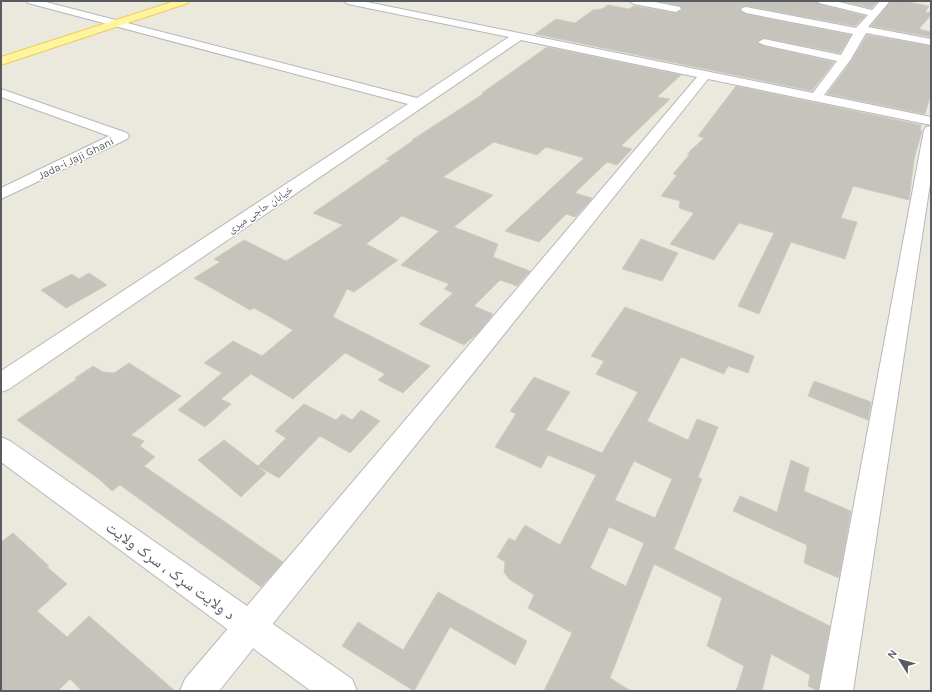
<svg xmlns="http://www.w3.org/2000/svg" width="932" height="692" font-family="Karla,'Noto Naskh Arabic',sans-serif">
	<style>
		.building { fill: #c6c3bc; stroke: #d0cbbd; fill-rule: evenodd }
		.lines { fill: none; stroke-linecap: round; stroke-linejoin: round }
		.minor-casing { stroke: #b5b7bc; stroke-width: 2 }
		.secondary-casing { stroke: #b5b8be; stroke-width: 2 }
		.primary-casing { stroke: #f2cc51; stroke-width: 2 }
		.minor { fill: #fff; fill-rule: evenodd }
		.secondary { fill: #fff; fill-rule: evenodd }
		.primary { fill: #fff4a0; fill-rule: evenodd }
		.labels { text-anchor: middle; stroke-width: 3; stroke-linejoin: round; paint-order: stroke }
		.far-street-label { font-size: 11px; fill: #585b60; stroke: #fff }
		.near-street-label { font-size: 16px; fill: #585b60; stroke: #fff }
	</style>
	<rect width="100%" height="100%" fill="#ebe9de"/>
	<path class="building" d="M 658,1 L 816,1 L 819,4 L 865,16 L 855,26 L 746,6 L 741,7 L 740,10 L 746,14 L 851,35 L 840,53 L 764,38 L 757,41 L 764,46 L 834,62 L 812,91 L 535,34 L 556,19 L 575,23 L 593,10 L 602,9 L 608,5 L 629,9 L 634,6 L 676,13 L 682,9 L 680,6 Z
		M 841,1 L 878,1 L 871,8 Z
		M 891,1 L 903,1 L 929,6 L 925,12 L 931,13 L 931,15 L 919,29 L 931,32 L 931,37 L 871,26 Z
		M 867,35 L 931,46 L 931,94 L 925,114 L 827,94 L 852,60 Z
		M 547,47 L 681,75 L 657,97 L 670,99 L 621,146 L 632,149 L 617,165 L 607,162 L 575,193 L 592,198 L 589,202 L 575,217 L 566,214 L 539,242 L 505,231 L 584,158 L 546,147 L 537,155 L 494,142 L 443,177 L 493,195 L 454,227 L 498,244 L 493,257 L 530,271 L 517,286 L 500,280 L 474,306 L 493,314 L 479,332 L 464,345 L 419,324 L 453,293 L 444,289 L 449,284 L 401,265 L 439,231 L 402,216 L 366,244 L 398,260 L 354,292 L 347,289 L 333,317 L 430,366 L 403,393 L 378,380 L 385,374 L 345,353 L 293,399 L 251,374 L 221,399 L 231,404 L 205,427 L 178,410 L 222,373 L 204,363 L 233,341 L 262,356 L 293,330 L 254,308 L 250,310 L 194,278 L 220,262 L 214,259 L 244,240 L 286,261 L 343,225 L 313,213 L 390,160 L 386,159 L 414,140 L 412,140 L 483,94 L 482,93 Z
		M 736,86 L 921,125 L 920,130 L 922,131 L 914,159 L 909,200 L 853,186 L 841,218 L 857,222 L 845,259 L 791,242 L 759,314 L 738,306 L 774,233 L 739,223 L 714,260 L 670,244 L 694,213 L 679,208 L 680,201 L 661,196 L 677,175 L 673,174 L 690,154 L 687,154 L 704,138 L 698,136 Z
		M 641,239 L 678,253 L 662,281 L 622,269 Z
		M 89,273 L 107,285 L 66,308 L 41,290 L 72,274 L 79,279 Z
		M 625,307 L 754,356 L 748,373 L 728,366 L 724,374 L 681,357 L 647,421 L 688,440 L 697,419 L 718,427 L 698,477 L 702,479 L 674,549 L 830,626 L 818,691 L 808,686 L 810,675 L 771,654 L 762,691 L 736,691 L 744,666 L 707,646 L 722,598 L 654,564 L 610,678 L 631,691 L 544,691 L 572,633 L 528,608 L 534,595 L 509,579 L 504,572 L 505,562 L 497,557 L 509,538 L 515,541 L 525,525 L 560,545 L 596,475 L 548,455 L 541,468 L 495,447 L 516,414 L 510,411 L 534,377 L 570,392 L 546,430 L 602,453 L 638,392 L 596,374 L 604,361 L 591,356 ZM 634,461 L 672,479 L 655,518 L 615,500 ZM 609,527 L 644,543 L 626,586 L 590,568 Z
		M 129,363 L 181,396 L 131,435 L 144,441 L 140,446 L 155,457 L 144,466 L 283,562 L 261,587 L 120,485 L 112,491 L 99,479 L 17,420 L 77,379 L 75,378 L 93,366 L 103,372 L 114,373 Z
		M 814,381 L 871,402 L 868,420 L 808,396 Z
		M 304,404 L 336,420 L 342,414 L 352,420 L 361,410 L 380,421 L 350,453 L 320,436 L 279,478 L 259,467 L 266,473 L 241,497 L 198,460 L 224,440 L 258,466 L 286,438 L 275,431 Z
		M 791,460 L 809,468 L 804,491 L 851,511 L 839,578 L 804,563 L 807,545 L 733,511 L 740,496 L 777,512 Z
		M 13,533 L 49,566 L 47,567 L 67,584 L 37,611 L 67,637 L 89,616 L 175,691 L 82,691 L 70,679 L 58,691 L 1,691 L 1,542 Z
		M 438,592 L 527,641 L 515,665 L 450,627 L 414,691 L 342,646 L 358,622 L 403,650 Z"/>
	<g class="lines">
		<defs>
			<path id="minor" d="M 26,1 L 42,1 L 417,98 L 509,37 L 348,4 L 343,1 L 362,1 L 813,93 L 837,61 L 764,45 L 758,42 L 764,39 L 841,55 L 853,34 L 746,13 L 741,10 L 742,8 L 746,7 L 856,28 L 868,15 L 819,3 L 817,1 L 835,1 L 872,10 L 880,1 L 890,1 L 868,27 L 931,39 L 931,45 L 866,33 L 851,59 L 824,95 L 931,117 L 931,125 L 708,79 L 219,691 L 180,691 L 185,679 L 697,77 L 521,40 L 9,389 L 1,392 L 1,371 L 408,104 L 28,3 Z
				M 629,1 L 650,1 L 680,7 L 681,9 L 676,12 L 634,4 Z
				M 1,89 L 127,133 L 129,136 L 127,139 L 1,199 L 1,188 L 109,136 L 1,97 Z
				M 931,126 L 931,177 L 853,691 L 819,691 L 924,130 L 926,127 Z"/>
			<path id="secondary" d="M 1,437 L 10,441 L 352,679 L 357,691 L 311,691 L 1,462 Z"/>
			<path id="primary" d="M 175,1 L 190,1 L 188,3 L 1,65 L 1,57 Z"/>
		</defs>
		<use href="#minor" class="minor-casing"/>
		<use href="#secondary" class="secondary-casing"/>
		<use href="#primary" class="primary-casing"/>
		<use href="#minor" class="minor"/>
		<use href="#secondary" class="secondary"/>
		<use href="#primary" class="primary"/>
	</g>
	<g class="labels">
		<g class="far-street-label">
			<text transform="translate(76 158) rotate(-26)" y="4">Jada-i Jaji Ghani</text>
			<text transform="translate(260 209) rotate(-34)" y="4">خیابان حاجی میری</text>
		</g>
		<g class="near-street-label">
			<text transform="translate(171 570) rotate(36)" y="6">د ولایت سړک ، سرک ولایت</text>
		</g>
	</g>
	<rect width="932" height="692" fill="none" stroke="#585b60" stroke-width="4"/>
	<g transform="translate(900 660) rotate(307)" stroke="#ffffff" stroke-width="3" paint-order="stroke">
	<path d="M0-3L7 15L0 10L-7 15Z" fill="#585b60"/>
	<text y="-6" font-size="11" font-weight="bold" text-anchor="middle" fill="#585b60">N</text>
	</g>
</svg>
